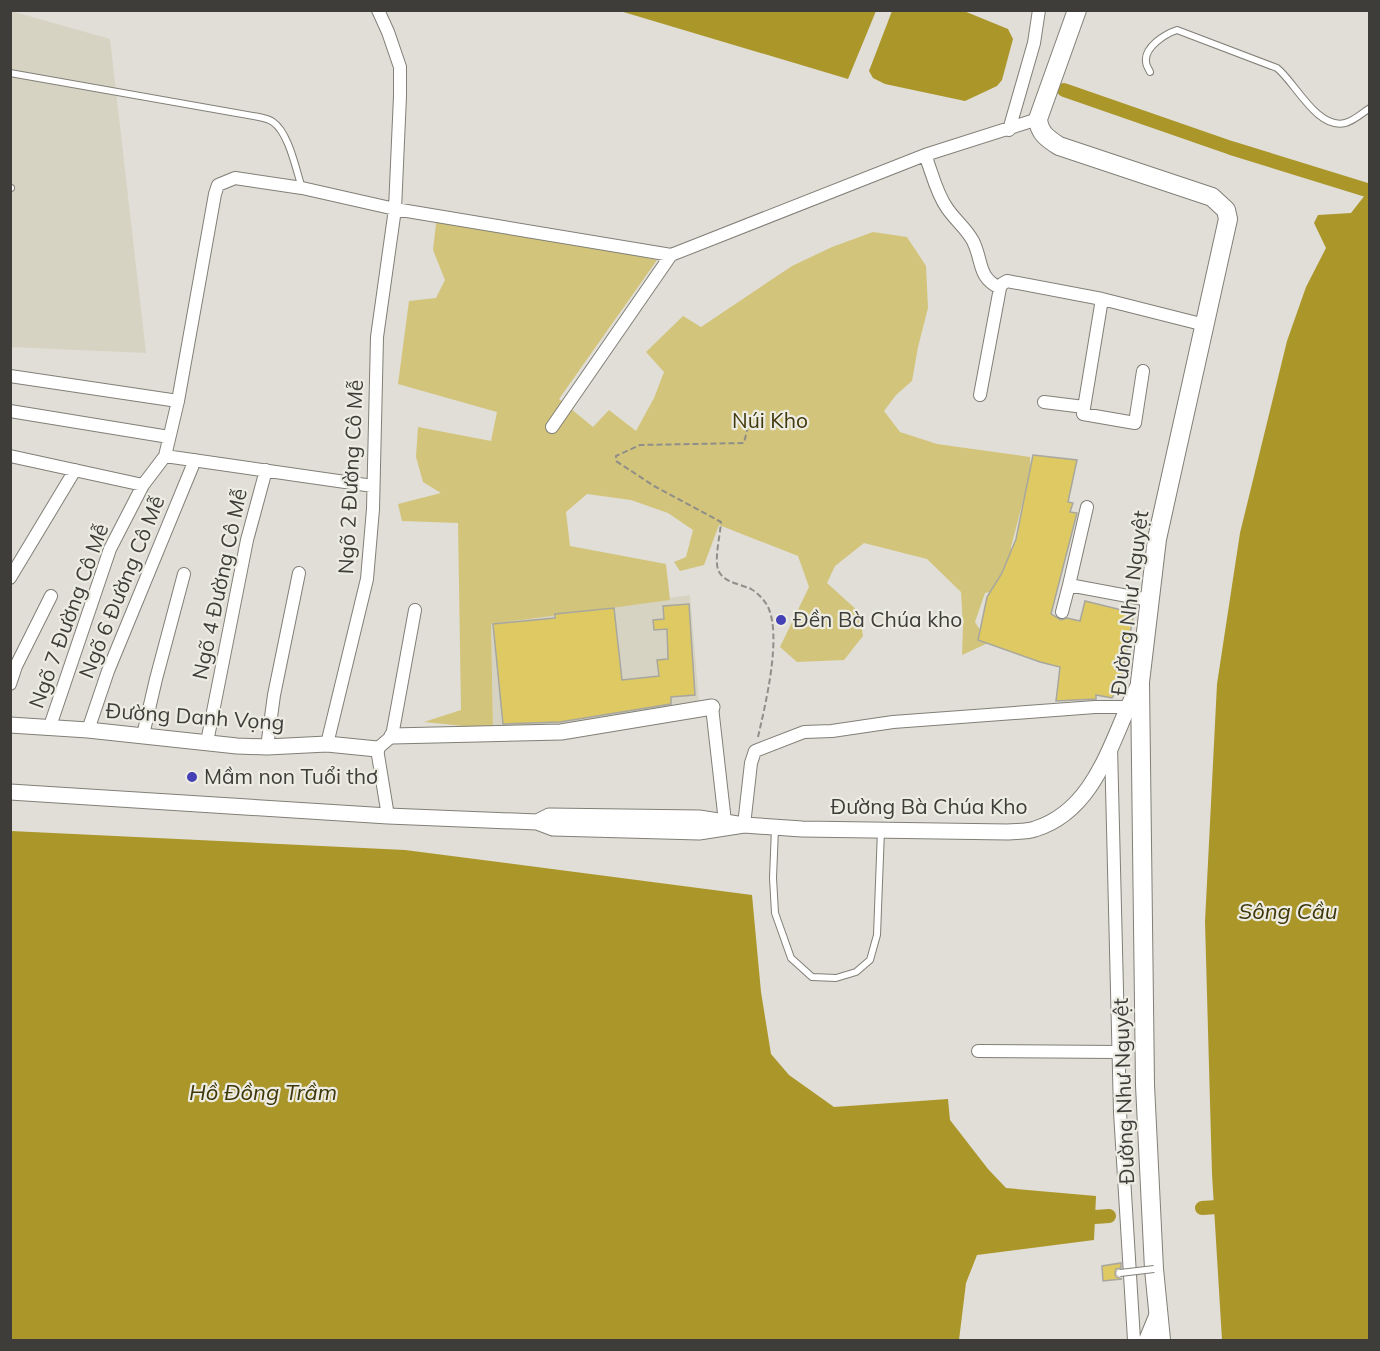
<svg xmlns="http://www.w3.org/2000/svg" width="1380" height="1351" font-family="Mulish,sans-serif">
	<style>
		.built { fill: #d7d3c3 }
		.green { fill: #d3c47b }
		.water { fill: #ab962a }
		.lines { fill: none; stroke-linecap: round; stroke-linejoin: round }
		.canal { stroke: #ab962a; stroke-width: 14 }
		.building { fill: #dec963; stroke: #a8a79e; stroke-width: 1.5 }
		.service-casing { stroke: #817f77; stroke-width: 8 }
		.minor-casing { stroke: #817f77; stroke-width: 14 }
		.tertiary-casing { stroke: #817f77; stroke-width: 17 }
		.secondary-casing { stroke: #817f77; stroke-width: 20 }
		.path { stroke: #908e88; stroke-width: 2; stroke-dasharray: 6 3; stroke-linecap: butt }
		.service { stroke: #fff; stroke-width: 6 }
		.minor { stroke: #fff; stroke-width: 12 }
		.tertiary { stroke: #fff; stroke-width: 15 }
		.secondary { stroke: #fff; stroke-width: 18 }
		.service-bridge-casing { stroke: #817f77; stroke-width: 8; stroke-linecap: butt }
		.service-bridge { stroke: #fff; stroke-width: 6 }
		.poi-dot { fill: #4441b6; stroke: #edece3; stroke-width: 2 }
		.labels { text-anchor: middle; stroke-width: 4.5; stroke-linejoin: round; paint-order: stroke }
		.park-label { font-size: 21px; fill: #42390d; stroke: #edece3 }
		.street-label { font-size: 21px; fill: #3e3d39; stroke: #edece3 }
		.poi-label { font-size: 21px; fill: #3e3d39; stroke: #edece3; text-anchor: start }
		.water-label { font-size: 22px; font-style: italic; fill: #3f370a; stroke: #edece3 }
	</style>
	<rect width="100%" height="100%" fill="#e0ded6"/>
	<path class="built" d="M 11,11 L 110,39 L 146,353 L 11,347 Z
		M 690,595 L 699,702 L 571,729 L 493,729 L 491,624 Z"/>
	<path class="green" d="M 437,215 L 657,260 L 559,399 L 593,427 L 609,410 L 636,431 L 654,398 L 664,372 L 646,352 L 683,316 L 701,327 L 792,266 L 832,247 L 873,232 L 907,237 L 926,266 L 928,308 L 918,347 L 912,381 L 896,395 L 884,411 L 900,432 L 937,444 L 1030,457 L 1031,471 L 1011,547 L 1012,571 L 1004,589 L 985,593 L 975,622 L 988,643 L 962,655 L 963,626 L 961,592 L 927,559 L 864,543 L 835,566 L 827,583 L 859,612 L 863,636 L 844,660 L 797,662 L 780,647 L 809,587 L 798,556 L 719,525 L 704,565 L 680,571 L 674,562 L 686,557 L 693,530 L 668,513 L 631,500 L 587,494 L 566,512 L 570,546 L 666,564 L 670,600 L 491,624 L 493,729 L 424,722 L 461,710 L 458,523 L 402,521 L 398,504 L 441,493 L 423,482 L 416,457 L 418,427 L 491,441 L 497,412 L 398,384 L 409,301 L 436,298 L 445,280 L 433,250 Z"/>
	<path class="water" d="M 620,11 L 876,10 L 876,11 L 848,79 Z
		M 892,11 L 964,11 L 1008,29 L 1013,39 L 1002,80 L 997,86 L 965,101 L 885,84 L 873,78 L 869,71 Z
		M 1369,190 L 1369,1340 L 1222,1340 L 1212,1174 L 1205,922 L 1217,684 L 1240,533 L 1287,341 L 1306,287 L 1326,248 L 1314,223 L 1318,215 L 1351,213 Z
		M 11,831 L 405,850 L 752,895 L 761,992 L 771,1054 L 789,1075 L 834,1107 L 948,1099 L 950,1120 L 988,1169 L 1006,1188 L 1096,1196 L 1094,1240 L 977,1255 L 966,1283 L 959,1340 L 11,1340 Z"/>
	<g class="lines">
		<path class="canal" d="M 1064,90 L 1231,148 L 1370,191
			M 1202,1208 L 1232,1206
			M 1095,1217 L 1109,1216"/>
	</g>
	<path class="building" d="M 1033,455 L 1077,460 L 1068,502 L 1073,503 L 1070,512 L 1077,513 L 1051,614 L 1061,620 L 1067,618 L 1080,621 L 1085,601 L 1134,613 L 1120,686 L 1112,698 L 1096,695 L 1096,699 L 1056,701 L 1060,667 L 1040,662 L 978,640 L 987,597 L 1002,573 L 1016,539 Z
		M 689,604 L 695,695 L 671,697 L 671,704 L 560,722 L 503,724 L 493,624 L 555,618 L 555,614 L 614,608 L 622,680 L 659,676 L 657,660 L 668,659 L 667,629 L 654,630 L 653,620 L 664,619 L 663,606 Z
		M 1121,1263 L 1121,1268 L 1116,1269 L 1115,1273 L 1116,1277 L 1122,1279 L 1103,1281 L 1102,1266 Z"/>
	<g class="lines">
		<defs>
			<path id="service" d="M 1150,72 C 1149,69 1146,66 1146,62 C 1144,47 1165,34 1177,30 L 1277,68 C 1295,82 1317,130 1345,123 C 1354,121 1362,113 1370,108
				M 10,73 L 259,117 C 264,118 269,119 273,122 C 289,133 296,170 302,188
				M 10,188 L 11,188
				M 775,828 L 773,878 L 775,913 L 791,958 L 812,977 L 836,978 L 856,972 L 870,960 L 877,935 L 881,830"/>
			<path id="minor" d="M 1009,130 L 1034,43 L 1039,10
				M 925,155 C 932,172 936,193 947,208 C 955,220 966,228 973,241 C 983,261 977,277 1000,288
				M 1102,299 L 1083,414 L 1135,423 L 1143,371
				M 10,376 L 178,401
				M 980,395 L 1000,288 L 1002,284 L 1007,281 L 1102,299 L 1205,325
				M 1044,402 L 1084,407
				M 10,411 L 169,437
				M 552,427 L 671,255
				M 10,456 L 143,485 L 165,456 L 178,401 L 215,194 L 218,185 L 235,178 L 302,188 L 395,209 L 671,255 L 925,155 L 1038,119
				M 165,456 L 373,486
				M 1087,507 L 1069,585 L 1149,600
				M 10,578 L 75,470
				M 1062,612 L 1069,585
				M 10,684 L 16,666 L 51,596
				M 712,707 L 725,822
				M 49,729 L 110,549 L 143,485
				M 88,730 L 108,671 L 195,460
				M 143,735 L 156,679 L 184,574
				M 207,742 L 247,540 L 266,470
				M 327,744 L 367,579 L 373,509 L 377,337 L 395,209 L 400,96 L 400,67 L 388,32 L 378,10
				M 1111,746 L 1120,1112 L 1134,1340
				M 267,747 L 274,695 L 299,573
				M 388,816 L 377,749 L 392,736 L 415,610
				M 744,825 L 751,763 L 755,751 L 804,732 L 832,731 L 893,722 L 1095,707 L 1127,707
				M 978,1051 L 1118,1052
				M 1145,1340 L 1157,1311"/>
			<path id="tertiary" d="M 10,725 L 88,730 L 237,746 L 267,747 L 327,744 L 377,749
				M 392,736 L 561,732 L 712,707
				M 10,792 L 388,816 L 537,822 L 553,828 L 699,832 L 744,825
				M 537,822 L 549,816 L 699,818 L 744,825 L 802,829 L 1008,832 C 1016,831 1027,832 1035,829 C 1099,809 1112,734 1140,682"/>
			<path id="secondary" d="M 1077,10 L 1038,119 C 1039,133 1048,139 1059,146 L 1212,197 L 1226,210 L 1228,219 L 1157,539 L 1140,682 L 1145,1085 L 1154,1269 L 1161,1340"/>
		</defs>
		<use href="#service" class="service-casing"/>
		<use href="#minor" class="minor-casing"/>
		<use href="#tertiary" class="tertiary-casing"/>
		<use href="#secondary" class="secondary-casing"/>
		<path class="path" d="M 748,426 L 744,443 L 640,445 L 616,456 L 616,461 L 654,486 L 721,522 C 720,536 716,551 717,564 C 718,582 738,583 751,589 C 758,593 763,599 767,605 C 783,634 765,706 758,737"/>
		<use href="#service" class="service"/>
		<use href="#minor" class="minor"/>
		<use href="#tertiary" class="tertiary"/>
		<use href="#secondary" class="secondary"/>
		<defs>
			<path id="service-bridge" d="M 1120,1273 L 1154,1269"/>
		</defs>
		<use href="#service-bridge" class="service-bridge-casing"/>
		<use href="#service-bridge" class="service-bridge"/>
	</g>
	<g class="poi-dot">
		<circle cx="781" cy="620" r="6"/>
		<circle cx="192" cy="777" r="6"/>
	</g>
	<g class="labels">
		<g class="park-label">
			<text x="770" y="428">Núi Kho</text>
		</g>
		<g class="street-label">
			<text transform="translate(351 477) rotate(-87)" y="7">Ngõ 2 Đường Cô Mễ</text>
			<text transform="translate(220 584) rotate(-78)" y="7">Ngõ 4 Đường Cô Mễ</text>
			<text transform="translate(122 587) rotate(-68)" y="7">Ngõ 6 Đường Cô Mễ</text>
			<text transform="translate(1130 603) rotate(-83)" y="7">Đường Như Nguyệt</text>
			<text transform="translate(69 616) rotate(-70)" y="7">Ngõ 7 Đường Cô Mễ</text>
			<text transform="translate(195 717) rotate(4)" y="7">Đường Danh Vọng</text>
			<text x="929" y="814">Đường Bà Chúa Kho</text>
			<text transform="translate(1124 1091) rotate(-92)" y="7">Đường Như Nguyệt</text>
		</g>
		<g class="poi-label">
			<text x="793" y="627">Đền Bà Chúa kho</text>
			<text x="204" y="784">Mầm non Tuổi thơ</text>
		</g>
		<g class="water-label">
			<text x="1288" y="919">Sông Cầu</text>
			<text x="263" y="1100">Hồ Đồng Trầm</text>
		</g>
	</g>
	<rect width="1380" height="1351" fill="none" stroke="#3e3d39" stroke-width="24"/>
</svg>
